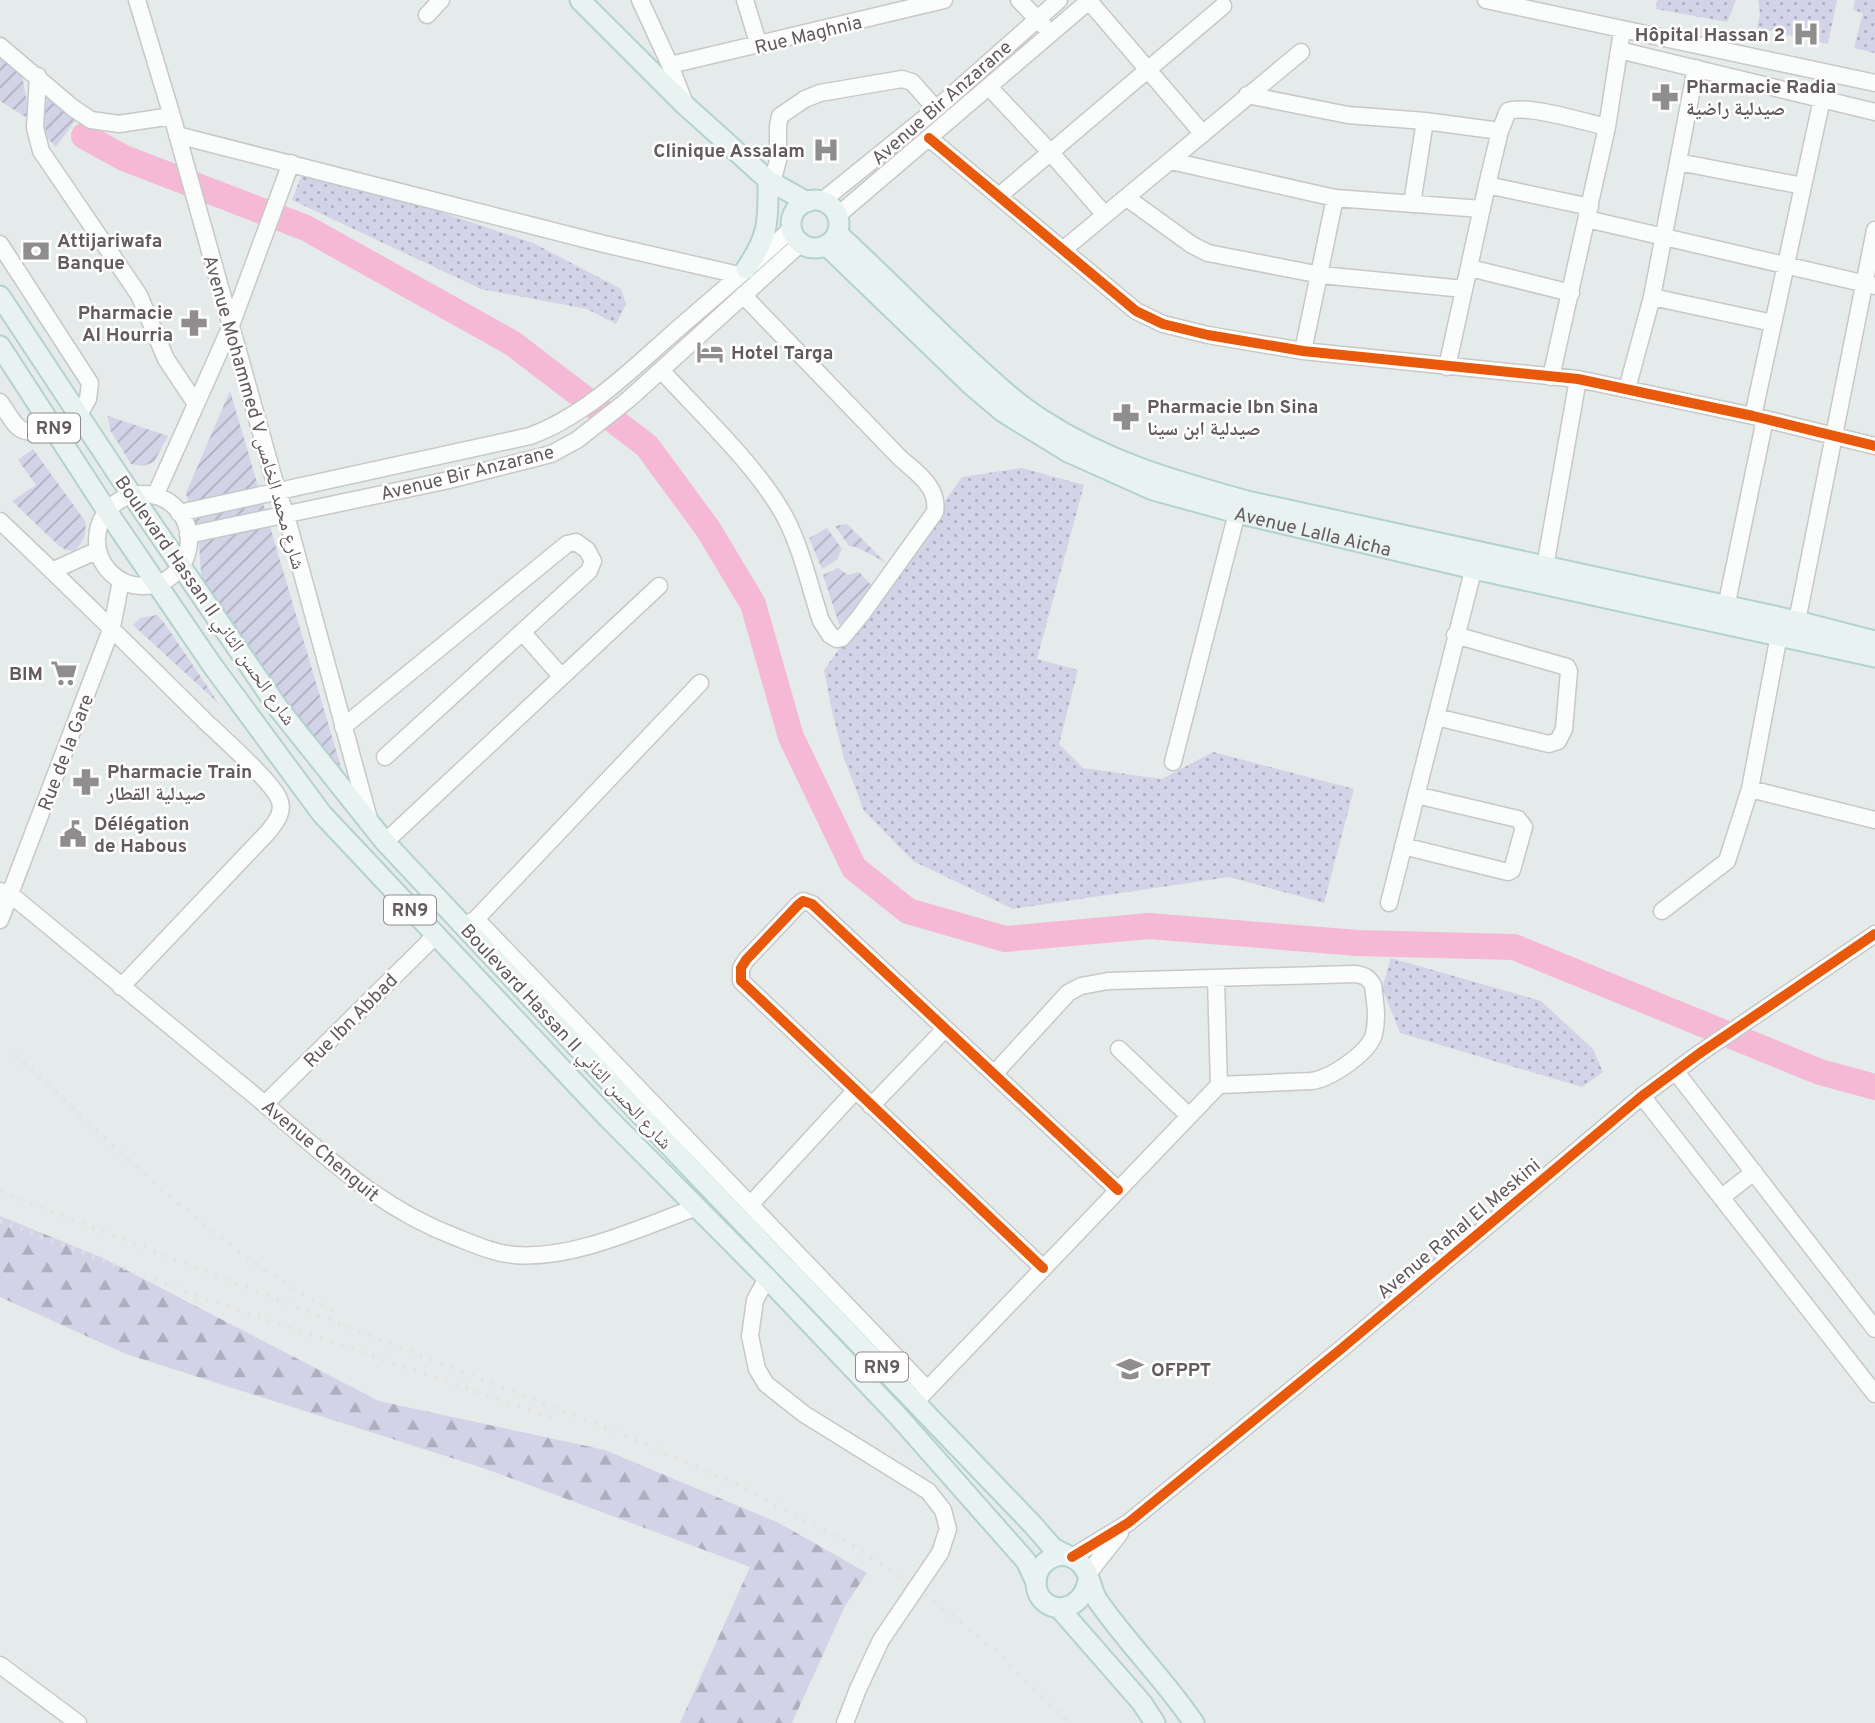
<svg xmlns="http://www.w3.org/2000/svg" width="1875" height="1723" font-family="Overpass,'Noto Naskh Arabic',sans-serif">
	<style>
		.forest { fill: url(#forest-firs) }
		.park { fill: url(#park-dots) }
		.garden { fill: url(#garden-furrows) }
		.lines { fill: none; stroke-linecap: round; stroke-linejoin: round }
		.river { stroke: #f5b9d5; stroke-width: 26 }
		.minor-casing { stroke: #c7c8c7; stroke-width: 19 }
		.major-casing { stroke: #b4d2cd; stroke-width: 23 }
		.minor { stroke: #fbfcfc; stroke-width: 16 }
		.major { stroke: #e7f2f1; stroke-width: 19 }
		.rail { stroke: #e2e2e2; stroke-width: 4.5; stroke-dasharray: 2 9; stroke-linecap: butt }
		.minor-bridge-casing { stroke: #c7c8c7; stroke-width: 19; stroke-linecap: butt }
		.minor-bridge { stroke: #fbfcfc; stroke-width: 16 }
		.cycleway-casing { stroke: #fff; stroke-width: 15 }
		.cycleway { stroke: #e8590c; stroke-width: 10 }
		.labels { text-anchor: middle; stroke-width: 5; stroke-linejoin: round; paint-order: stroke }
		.shield { fill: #fff; stroke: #928c8e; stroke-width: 2 }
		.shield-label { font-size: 18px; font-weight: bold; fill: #635b5d }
		.street-label { font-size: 19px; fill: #635b5d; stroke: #fff }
		.poi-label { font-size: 19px; font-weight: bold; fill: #635b5d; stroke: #fff; text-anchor: start }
	</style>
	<defs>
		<pattern id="forest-firs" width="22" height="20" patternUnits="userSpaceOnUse" patternTransform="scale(1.75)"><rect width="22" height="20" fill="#d3d3e7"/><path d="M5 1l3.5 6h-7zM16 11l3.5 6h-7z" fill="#afaebe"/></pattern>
		<pattern id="park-dots" width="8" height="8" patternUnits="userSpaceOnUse" patternTransform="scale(1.75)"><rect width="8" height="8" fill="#d3d3e7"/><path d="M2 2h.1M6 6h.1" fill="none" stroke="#afaebe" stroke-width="1.8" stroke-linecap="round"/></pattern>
		<pattern id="garden-furrows" width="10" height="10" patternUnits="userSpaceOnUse" patternTransform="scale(1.75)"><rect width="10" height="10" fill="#d3d3e7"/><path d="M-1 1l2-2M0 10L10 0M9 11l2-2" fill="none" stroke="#afaebe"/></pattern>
	</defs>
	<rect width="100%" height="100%" fill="#e5ebea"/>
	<path class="forest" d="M 0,1216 L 103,1258 L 379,1401 L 605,1450 L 779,1523 L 867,1573 L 845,1606 L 792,1723 L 680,1723 L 750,1567 L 483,1468 L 126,1354 L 0,1297 Z"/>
	<path class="park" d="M 1657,0 L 1736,0 L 1727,22 L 1656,9 Z
		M 1758,0 L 1837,0 L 1828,44 L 1757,28 L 1760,13 Z
		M 1855,0 L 1875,0 L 1875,53 L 1854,48 L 1863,13 L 1853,10 Z
		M 302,174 L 402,199 L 533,243 L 621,289 L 626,304 L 616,324 L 587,309 L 481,289 L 292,200 Z
		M 1022,468 L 1084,485 L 1037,659 L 1078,670 L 1059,744 L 1083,768 L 1162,779 L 1213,752 L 1354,789 L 1324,903 L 1229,877 L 1013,909 L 913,861 L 864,811 L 844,758 L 832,711 L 824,670 L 962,477 Z
		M 1391,958 L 1541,1001 L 1593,1049 L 1603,1072 L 1582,1087 L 1400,1033 L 1382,988 Z"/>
	<path class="garden" d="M 0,51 L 22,75 L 30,120 L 0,101 Z
		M 39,91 L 75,121 L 56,147 L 47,138 Z
		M 230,391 L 345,781 L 339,783 L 202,586 L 199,544 L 186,493 Z
		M 108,416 L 168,436 L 154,462 L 144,466 L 131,464 L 110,430 Z
		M 33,449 L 85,521 C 87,535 84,542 74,551 L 66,550 L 59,546 L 12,501 L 36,485 L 18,460 Z
		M 847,524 L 886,563 C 874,557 861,547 849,546 L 835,526 Z
		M 827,528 L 842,549 L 837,560 L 822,569 L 809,538 Z
		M 838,568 L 848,575 L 859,572 L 873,587 L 845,626 L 839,624 L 823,575 Z
		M 157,615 L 165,624 L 219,704 L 133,625 L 140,618 Z"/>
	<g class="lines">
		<path class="river" d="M 84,136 L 124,158 L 306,228 L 512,343 L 647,446 L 708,529 L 753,604 L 791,737 L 854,868 L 908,911 L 1005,939 L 1149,926 L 1357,943 L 1514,947 L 1820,1072 L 1875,1087"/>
		<defs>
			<path id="minor" d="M 137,0 L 172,116 L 277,490 L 286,515 L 369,819
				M 640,0 L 670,65 L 685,104
				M 745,0 L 759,46
				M 1019,0 L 1044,26
				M 1486,0 L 1875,83
				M 1089,1 L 1203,134
				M 427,15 L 441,0
				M 0,46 L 73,108 L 91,120 L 119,124 L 172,116
				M 1619,50 L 1875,112
				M 670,65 L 944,0
				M 38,76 L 35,128 L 41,151 L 139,295 L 166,359 L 196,404
				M 989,87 L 1051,153 L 1105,215
				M 1247,95 L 1348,115 L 1425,121 L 1500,131
				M 177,135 L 604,244 L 739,275
				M 929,138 L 1136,311 L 1163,324 L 1208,335 L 1303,351 L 1578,379 L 1753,416 L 1875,446
				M 1171,161 L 1335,198 L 1482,209
				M 1678,162 L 1803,186
				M 772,183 L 778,160 L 778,126 L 780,116 L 805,99 L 820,93 L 902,79 L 912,82 L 936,109
				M 1487,185 L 1590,207
				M 999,196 L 1223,6
				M 1127,198 L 1192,245 L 1208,253 L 1321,275 L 1464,289
				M 822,201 L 936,109 L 1059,0
				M 1412,204 L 1425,121
				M 837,216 L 1090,0
				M 1587,219 L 1875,286
				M 0,244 L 90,383 L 88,399 L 79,414
				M 1064,249 L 1301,52
				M 1470,268 L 1571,293
				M 1652,297 L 1773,323
				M 1303,351 L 1335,198
				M 1447,367 L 1487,185 L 1500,131 L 1508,111 C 1526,104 1585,122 1607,127
				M 661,370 C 700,413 760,469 786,519 C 802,550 810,588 821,621 L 830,635 L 837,639 L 842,638 L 861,615 L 935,512 C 939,487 917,473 900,458 L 743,295
				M 1551,377 L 1607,127 L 1622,31
				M 1627,389 L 1652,297 L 1696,68
				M 0,402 C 20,432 18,436 55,428
				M 1753,416 L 1822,99
				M97 540a46 46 0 1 1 92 0a46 46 0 1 1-92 0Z
				M 155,496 L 230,328 L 291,163
				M 179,513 L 530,436 C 585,416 630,371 673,333 C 713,298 753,265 791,229
				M 0,521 C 70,587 138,655 206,722 C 221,736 273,783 279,799 C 285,812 275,823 268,832 L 121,987
				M 188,535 L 449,480 L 551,454 L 577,440 L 629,399 L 800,244
				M 52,571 L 98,550
				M 1543,578 L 1578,379
				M 1726,607 L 1765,419
				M 1797,621 L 1875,230
				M 523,633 L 561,676
				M 1779,635 L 1750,789 L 1875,820
				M 1436,717 L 1549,744 L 1558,741 L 1564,729 L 1569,671 L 1567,667 L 1455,635
				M 343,727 L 567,544 L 576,542 L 587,550 L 593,561 L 589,571 L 385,757
				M 1173,762 L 1240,501
				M 385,842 L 659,586
				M 1403,846 L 1508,872 L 1512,870 L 1524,827 L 1518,819 L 1416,795
				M 0,891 L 10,894 C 87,958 165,1022 243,1086 C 315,1144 369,1205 458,1238 C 476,1245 494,1253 514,1255 C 573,1260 642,1227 697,1207
				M 1389,903 L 1476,559
				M 1662,911 L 1727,861 L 1750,789
				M 476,919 L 927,1389
				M 0,920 L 112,627 L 121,581
				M 469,923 L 476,919 L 700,683
				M 1119,1049 L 1189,1116
				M 1676,1072 L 1875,1329
				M 994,1074 L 1068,993 L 1081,986 L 1108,981 L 1354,974 C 1364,975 1368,977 1373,985 C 1375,1001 1378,1018 1374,1034 C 1369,1053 1330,1079 1311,1081 L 1219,1085
				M 1642,1096 L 1875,1394
				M 265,1104 L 435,936
				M 871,1106 L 945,1029
				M 1722,1197 L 1754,1172
				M 751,1204 L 855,1091
				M 1043,1268 L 741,981 L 741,968 L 746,960 L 798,905 L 803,901 L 812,904 L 1118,1190
				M 767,1278 L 755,1300 L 750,1336 L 757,1369 L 766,1384 L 804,1414 L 928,1491 L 943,1510 L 948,1529 L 940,1553
				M 921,1396 L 1219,1085 L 1216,979
				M 1072,1557 L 1128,1523 L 1341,1349 L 1642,1096 L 1700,1053 L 1875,934
				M 1087,1575 L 1120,1533
				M 0,1665 L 78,1723
				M 845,1723 L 858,1689 L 881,1640"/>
			<g id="major">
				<path d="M 580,0 L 686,106 L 768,180 L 807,202"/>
				<circle cx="815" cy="224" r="24"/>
				<path d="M 837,233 C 884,276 928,322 975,365 C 996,384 1017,404 1041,419 C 1107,462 1172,480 1247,501 L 1797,621 L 1875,641"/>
				<path id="s1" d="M 826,245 L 970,384 L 1003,412 L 1068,452 L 1153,490 L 1237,513 L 1474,569 L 1875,657"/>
				<path d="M 746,269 C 770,234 768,220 768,180"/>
				<path d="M 0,296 L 119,476 L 279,709 L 385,842 L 696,1174 L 1033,1525 L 1053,1548 L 1069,1556"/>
				<path d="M 0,346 L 107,511 L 212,665 L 322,814 L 608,1118 L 767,1278 L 898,1416 L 1026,1561 L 1036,1582"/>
				<path d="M 1088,1581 C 1080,1618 1038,1614 1036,1584 C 1035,1564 1058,1547 1076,1560 C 1090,1568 1090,1589 1098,1601 C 1128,1644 1165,1680 1194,1723"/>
				<path d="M 1059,1608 L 1142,1703 L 1155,1723"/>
			</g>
		</defs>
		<use href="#minor" class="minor-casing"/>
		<use href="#major" class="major-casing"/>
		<use href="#minor" class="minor"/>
		<use href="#major" class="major"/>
		<path class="rail" d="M 15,1055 C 98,1131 178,1211 271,1274 C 292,1289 317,1301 340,1314
			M 0,1191 L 622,1434 L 739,1485 L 859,1549 L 934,1601 L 997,1652 L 1069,1723
			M 0,1221 L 195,1295 L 553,1418"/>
		<defs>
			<path id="minor-bridge" d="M 881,1640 L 940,1553"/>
		</defs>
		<use href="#minor-bridge" class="minor-bridge-casing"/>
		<use href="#minor-bridge" class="minor-bridge"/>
		<defs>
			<path id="cycleway" d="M 929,138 L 1136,311 L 1163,324 L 1208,335 L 1303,351 L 1578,379 L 1753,416 L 1875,446
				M 1043,1268 L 741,981 L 741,968 L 746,960 L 798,905 L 803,901 L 812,904 L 1118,1190
				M 1072,1557 L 1128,1523 L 1341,1349 L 1642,1096 L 1700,1053 L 1875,934"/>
		</defs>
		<use href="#cycleway" class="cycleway-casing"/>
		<use href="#cycleway" class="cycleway"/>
	</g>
	<defs>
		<symbol id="hospital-bare" viewBox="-9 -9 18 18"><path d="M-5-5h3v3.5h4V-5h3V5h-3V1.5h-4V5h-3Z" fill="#908d8e" stroke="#fff" stroke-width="2.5" paint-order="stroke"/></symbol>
		<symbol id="pharmacy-bare" viewBox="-9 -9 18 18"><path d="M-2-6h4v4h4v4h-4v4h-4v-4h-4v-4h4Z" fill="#908d8e" stroke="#fff" stroke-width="2.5" paint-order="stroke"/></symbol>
		<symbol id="bank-bare" viewBox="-9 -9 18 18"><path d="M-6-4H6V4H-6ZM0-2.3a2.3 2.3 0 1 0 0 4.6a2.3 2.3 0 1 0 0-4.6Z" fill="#908d8e" stroke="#fff" stroke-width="2.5" paint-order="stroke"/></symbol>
		<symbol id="hotel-bare" viewBox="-9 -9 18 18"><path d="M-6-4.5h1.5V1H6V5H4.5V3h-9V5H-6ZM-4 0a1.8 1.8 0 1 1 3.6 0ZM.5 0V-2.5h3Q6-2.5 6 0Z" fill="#908d8e" stroke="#fff" stroke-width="2.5" paint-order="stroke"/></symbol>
		<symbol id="supermarket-bare" viewBox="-9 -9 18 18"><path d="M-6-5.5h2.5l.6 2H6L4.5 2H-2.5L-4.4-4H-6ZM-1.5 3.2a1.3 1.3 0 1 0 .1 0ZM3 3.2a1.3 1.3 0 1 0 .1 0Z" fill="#908d8e" stroke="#fff" stroke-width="2.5" paint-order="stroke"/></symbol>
		<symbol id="civic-bare" viewBox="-9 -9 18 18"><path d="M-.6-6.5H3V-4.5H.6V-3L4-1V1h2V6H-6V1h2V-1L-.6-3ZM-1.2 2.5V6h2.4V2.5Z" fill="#908d8e" stroke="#fff" stroke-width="2.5" paint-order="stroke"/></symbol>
		<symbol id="university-bare" viewBox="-9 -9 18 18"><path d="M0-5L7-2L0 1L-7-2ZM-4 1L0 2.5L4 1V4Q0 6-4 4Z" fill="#908d8e" stroke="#fff" stroke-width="2.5" paint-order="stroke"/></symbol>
	</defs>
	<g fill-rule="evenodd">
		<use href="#hospital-bare" x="1787" y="15" width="38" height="38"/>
		<use href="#pharmacy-bare" x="1646" y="78" width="38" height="38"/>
		<use href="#hospital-bare" x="807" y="131" width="38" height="38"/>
		<use href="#bank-bare" x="17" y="232" width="38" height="38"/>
		<use href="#pharmacy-bare" x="175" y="304" width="38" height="38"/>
		<use href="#hotel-bare" x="691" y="333" width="38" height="38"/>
		<use href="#pharmacy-bare" x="1107" y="398" width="38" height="38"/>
		<use href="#supermarket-bare" x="45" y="654" width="38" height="38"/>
		<use href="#pharmacy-bare" x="67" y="763" width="38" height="38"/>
		<use href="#civic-bare" x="54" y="815" width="38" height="38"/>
		<use href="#university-bare" x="1111" y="1350" width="38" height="38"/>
	</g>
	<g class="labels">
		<g class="shield">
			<rect x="28" y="413.5" width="52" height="29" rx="5"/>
			<rect x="384" y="895.5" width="52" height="29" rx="5"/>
			<rect x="856" y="1352.5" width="52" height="29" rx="5"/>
		</g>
		<g class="shield-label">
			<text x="54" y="434">RN9</text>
			<text x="410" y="916">RN9</text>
			<text x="882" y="1373">RN9</text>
		</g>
		<g class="street-label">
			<text transform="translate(808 34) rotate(-14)" y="7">Rue Maghnia</text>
			<text transform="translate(941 102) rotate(-41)" y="7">Avenue Bir Anzarane</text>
			<text transform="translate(255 412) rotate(74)" y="7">Avenue Mohammed V شارع محمد الخامس</text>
			<text transform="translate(467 472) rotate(-14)" y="7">Avenue Bir Anzarane</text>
			<text dy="7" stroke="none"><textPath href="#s1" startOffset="578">Avenue Lalla Aicha</textPath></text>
			<text transform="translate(206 600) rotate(55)" y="7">Boulevard Hassan II شارع الحسن الثاني</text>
			<text transform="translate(65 752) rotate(-69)" y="7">Rue de la Gare</text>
			<text transform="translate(350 1020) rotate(-45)" y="7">Rue Ibn Abbad</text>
			<text transform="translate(567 1036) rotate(47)" y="7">Boulevard Hassan II شارع الحسن الثاني</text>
			<text transform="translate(321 1150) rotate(40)" y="7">Avenue Chenguit</text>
			<text transform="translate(1458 1228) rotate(-40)" y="7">Avenue Rahal El Meskini</text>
		</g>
		<g class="poi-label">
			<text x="1785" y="41" text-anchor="end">Hôpital Hassan 2</text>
			<text x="1686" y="93">Pharmacie Radia<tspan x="1686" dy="22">صيدلية راضية</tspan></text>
			<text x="805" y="157" text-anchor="end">Clinique Assalam</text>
			<text x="57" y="247">Attijariwafa<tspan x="57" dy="22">Banque</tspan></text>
			<text x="173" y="319" text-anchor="end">Pharmacie<tspan x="173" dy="22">Al Hourria</tspan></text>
			<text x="731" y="359">Hotel Targa</text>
			<text x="1147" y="413">Pharmacie Ibn Sina<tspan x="1147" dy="22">صيدلية ابن سينا</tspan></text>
			<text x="43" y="680" text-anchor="end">BIM</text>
			<text x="107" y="778">Pharmacie Train<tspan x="107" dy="22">صيدلية القطار</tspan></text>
			<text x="94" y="830">Délégation<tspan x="94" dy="22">de Habous</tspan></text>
			<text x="1151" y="1376">OFPPT</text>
		</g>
	</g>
</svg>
